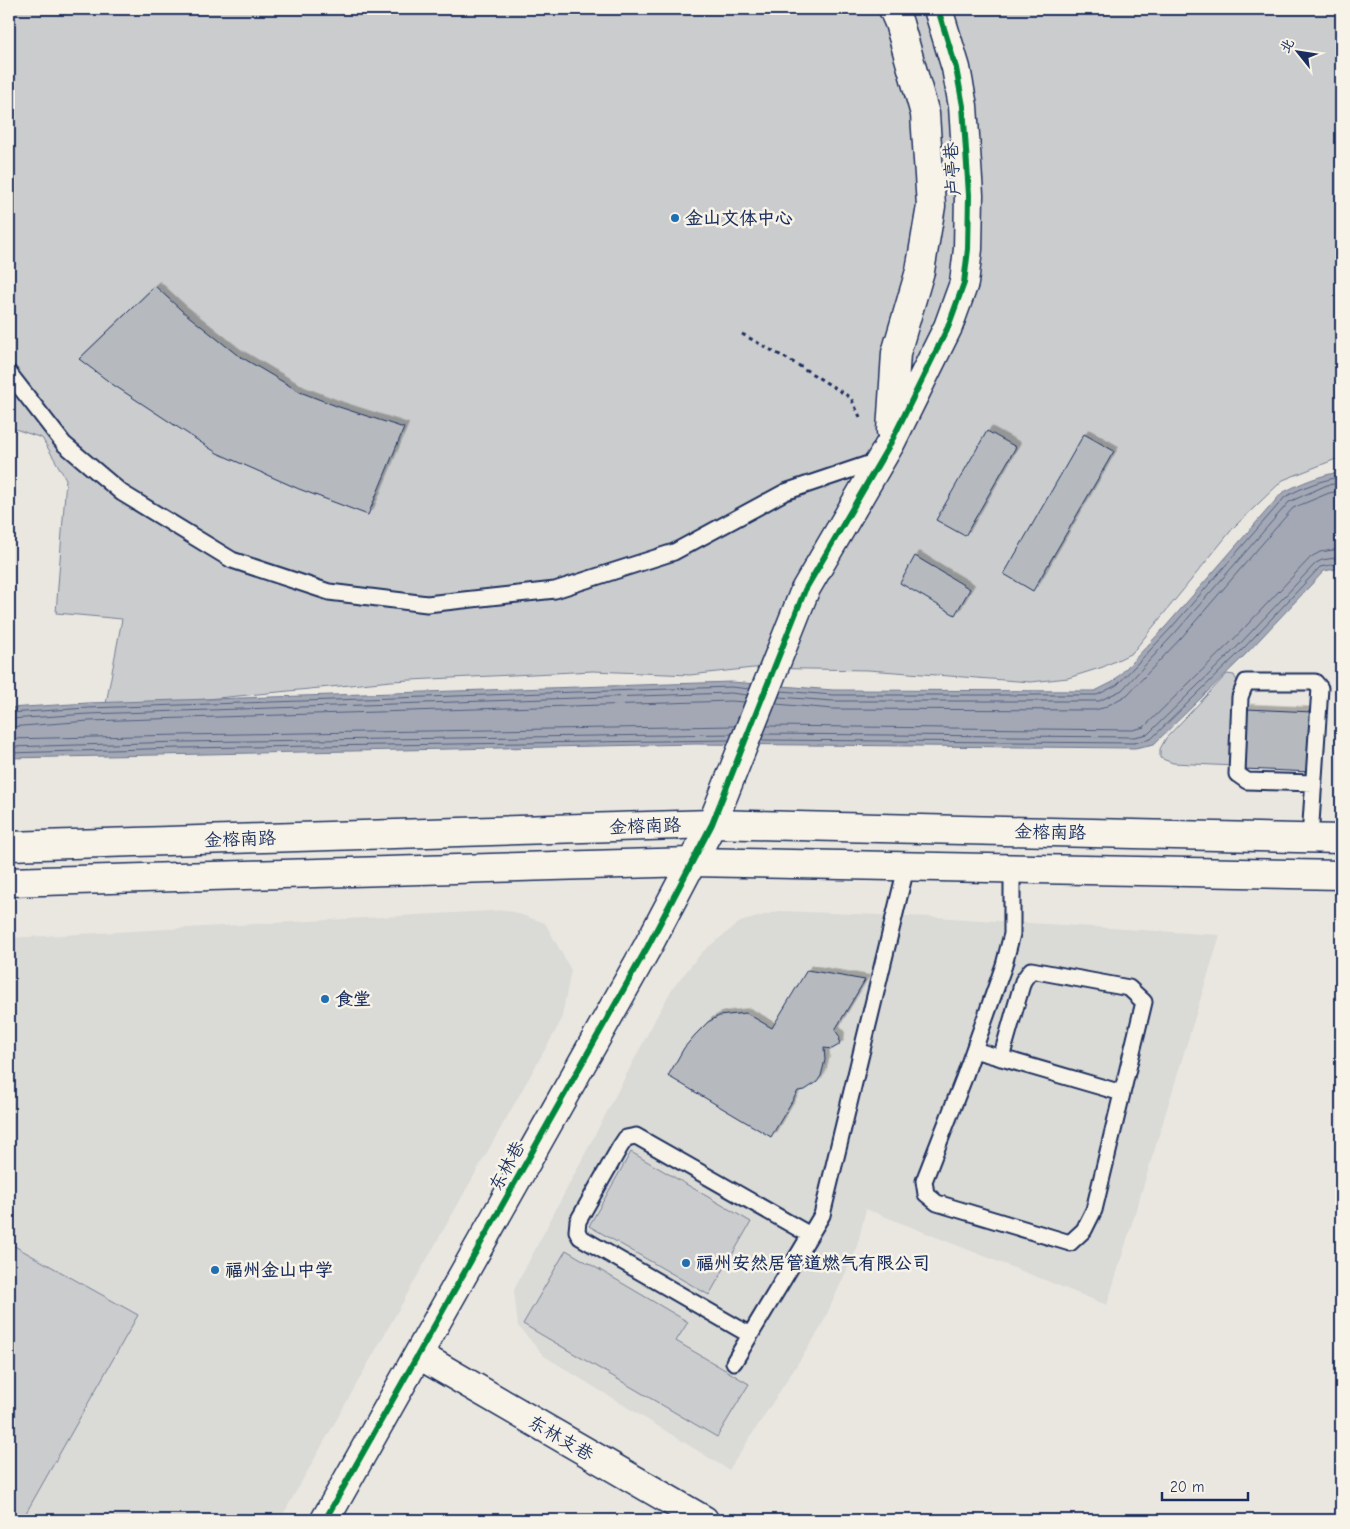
<svg xmlns="http://www.w3.org/2000/svg" width="1350" height="1529" font-family="'Comic Neue','LXGW WenKai TC',sans-serif">
	<style>
		.built { fill: #dadad6 }
		.green { fill: #cbcccd; stroke: #737e96 }
		.water { fill: #a3a8b4; stroke: #6d7892 }
		.lines { fill: none; stroke-linecap: round; stroke-linejoin: round }
		.shore { stroke: #515f80; stroke-width: 1 }
		.building { fill: #b6babf; stroke: #1b2f5e; filter: url(#shadow) }
		.service-casing { stroke: #1b2f5e; stroke-width: 19 }
		.tertiary-casing { stroke: #1b2f5e; stroke-width: 31 }
		.secondary-casing { stroke: #1b2f5e; stroke-width: 31 }
		.path { stroke: #1b2f5e; stroke-width: 3; stroke-dasharray: 4 4; stroke-linecap: butt }
		.service { stroke: #f7f3e8; stroke-width: 15 }
		.tertiary { stroke: #f7f3e8; stroke-width: 28 }
		.secondary { stroke: #f7f3e8; stroke-width: 28 }
		.cycleway-casing { stroke: #f7f3e8; stroke-width: 9 }
		.cycleway { stroke: #00873e; stroke-width: 6 }
		.poi-dot { fill: #1f6fb2; stroke: #f7f3e8; stroke-width: 2 }
		.labels { text-anchor: middle; stroke-width: 5; stroke-linejoin: round; paint-order: stroke }
		.street-label { font-size: 18px; fill: #1b2f5e; stroke: #f7f3e8 }
		.poi-label { font-size: 18px; font-weight: bold; fill: #1b2f5e; stroke: #f7f3e8; text-anchor: start }
	</style>
	<defs>
		<filter id="shadow"><feDropShadow dx="4.5" dy="-4.5" stdDeviation="0" flood-color="#0004"/></filter>
	</defs>
	<rect width="100%" height="100%" fill="#eae7e0"/>
	<filter id="ink" filterUnits="userSpaceOnUse"><feTurbulence type="fractalNoise" baseFrequency=".02" numOctaves="2"/><feDisplacementMap in="SourceGraphic" scale="10" xChannelSelector="R" yChannelSelector="G"/><feConvolveMatrix kernelMatrix="1 2 1 2 8 2 1 2 1" color-interpolation-filters="sRGB"/></filter>
	<g filter="url(#ink)">
		<path class="built" d="M 507,910 L 545,923 L 571,970 L 561,1021 L 280,1520 L 9,1520 L 9,938 Z
			M 779,911 L 933,917 L 1220,935 L 1107,1305 L 866,1209 L 856,1250 L 820,1329 L 729,1470 L 544,1356 L 518,1326 L 514,1290 L 657,1016 L 672,989 L 702,952 L 740,922 Z"/>
		<path class="green" d="M 9,9 L 1341,9 L 1341,457 L 1283,480 L 1234,527 L 1132,653 L 1103,667 L 1068,678 L 1031,682 L 868,670 L 753,668 L 690,675 L 593,671 L 391,681 L 105,709 L 122,619 L 56,613 L 66,479 L 42,438 L 9,427 Z
			M 1227,674 L 1234,675 L 1239,685 L 1234,766 L 1173,763 L 1160,758 L 1160,749 L 1166,738 Z
			M 631,1152 L 751,1222 L 709,1295 L 589,1226 Z
			M 9,1243 L 138,1315 L 22,1520 L 9,1520 Z
			M 566,1250 L 688,1322 L 676,1341 L 749,1384 L 717,1437 L 523,1324 Z"/>
		<path class="water" d="M 1341,472 L 1341,568 L 1324,571 L 1245,655 L 1154,744 L 1135,748 L 695,744 L 9,758 L 9,708 L 88,703 L 731,682 L 833,690 L 1095,691 L 1113,682 L 1167,625 L 1282,493 C 1301,483 1320,475 1341,472 Z"/>
		<g class="lines">
			<path class="shore" d="M 781,691 L 833,695 L 1097,695 L 1117,685 L 1171,628 L 1285,497 C 1303,487 1321,480 1341,477
				M 779,697 L 833,701 L 1099,701 L 1122,690 L 1175,633 L 1289,502 L 1327,485 L 1341,483
				M 776,704 L 833,709 L 1094,710 L 1103,708 L 1127,695 L 1181,638 L 1293,508 L 1329,493 L 1341,491
				M 9,713 L 88,708 L 731,687 L 750,689
				M 9,719 L 88,714 L 731,693 L 747,695
				M 767,726 L 1133,730 L 1144,727 L 1231,642 L 1311,557 L 1320,552 L 1341,549
				M 9,727 L 89,721 L 731,701 L 744,702
				M 764,734 L 1134,737 L 1148,734 L 1237,647 L 1316,563 L 1322,560 L 1341,557
				M 9,739 L 180,735 L 735,726
				M 761,740 L 1134,743 L 1151,739 L 1241,651 L 1320,567 L 1341,563
				M 9,747 L 180,742 L 732,734
				M 9,753 L 180,748 L 729,740"/>
		</g>
		<path class="building" d="M 155,286 L 181,310 L 236,354 L 300,392 L 339,407 L 404,428 L 368,515 L 299,489 L 217,453 L 112,384 L 79,359 Z
			M 987,431 L 1016,447 L 965,536 L 936,520 Z
			M 1084,434 L 1114,451 L 1033,591 L 1004,574 Z
			M 915,556 L 970,589 L 955,615 L 900,583 Z
			M 1246,709 L 1313,712 L 1311,772 L 1243,769 Z
			M 807,970 L 865,980 L 835,1030 L 840,1037 L 839,1045 L 832,1049 L 824,1048 L 825,1060 L 821,1076 L 817,1082 L 805,1090 L 798,1091 L 771,1137 L 668,1076 L 684,1048 L 695,1035 L 708,1022 L 719,1016 L 746,1013 L 772,1028 Z"/>
		<g class="lines">
			<defs>
				<path id="service" d="M 9,373 L 64,444 L 122,493 L 232,560 L 329,592 L 427,604 L 555,590 L 674,552 L 785,492 L 880,460
					M 1310,838 L 1320,688 L 1315,682 L 1246,682 L 1240,697 L 1237,774 L 1247,781 L 1314,783
					M 974,1050 L 1122,1093
					M 1001,1058 L 1023,981 L 1031,970 L 1129,988 L 1144,1002 L 1094,1210 L 1084,1230 L 1070,1243 L 937,1203 L 926,1194 L 924,1181 L 964,1078 L 1004,965 L 1012,934 L 1012,870
					M 750,1335 L 580,1237 L 577,1231 L 578,1221 L 620,1147 L 626,1138 L 636,1136 L 810,1235
					M 734,1362 L 822,1215 L 906,868"/>
				<path id="tertiary" d="M 891,431 L 896,353 L 920,271 L 931,206 L 925,114 L 899,23 L 893,9
					M 419,1355 L 704,1520
					M 325,1520 L 648,946 L 712,824 L 805,590 L 890,444 L 948,327 L 964,283 L 968,249 L 969,195 L 963,106 L 956,68 L 938,9"/>
				<path id="secondary" d="M 9,846 L 712,824 L 1341,839
					M 9,882 L 691,862 L 1341,875"/>
			</defs>
			<use href="#service" class="service-casing"/>
			<use href="#tertiary" class="tertiary-casing"/>
			<use href="#secondary" class="secondary-casing"/>
			<path class="path" d="M 742,334 L 798,365 L 851,398 L 862,421"/>
			<use href="#service" class="service"/>
			<use href="#tertiary" class="tertiary"/>
			<use href="#secondary" class="secondary"/>
			<defs>
				<path id="cycleway" d="M 325,1520 L 648,946 L 712,824 L 805,590 L 890,444 L 948,327 L 964,283 L 968,249 L 969,195 L 963,106 L 956,68 L 938,9"/>
			</defs>
			<use href="#cycleway" class="cycleway-casing"/>
			<use href="#cycleway" class="cycleway"/>
		</g>
	</g>
	<g class="poi-dot">
		<circle cx="675" cy="218" r="5"/>
		<circle cx="325" cy="999" r="5"/>
		<circle cx="686" cy="1263" r="5"/>
		<circle cx="215" cy="1270" r="5"/>
	</g>
	<g class="labels">
		<g class="street-label">
			<text transform="translate(952 169) rotate(-93)" y="6">卢亭巷</text>
			<text transform="translate(645 826) rotate(-2)" y="6">金榕南路</text>
			<text transform="translate(1050 832) rotate(1)" y="6">金榕南路</text>
			<text transform="translate(240 839) rotate(-2)" y="6">金榕南路</text>
			<text transform="translate(507 1166) rotate(-61)" y="6">东林巷</text>
			<text transform="translate(561 1438) rotate(30)" y="6">东林支巷</text>
		</g>
		<g class="poi-label">
			<text x="685" y="224">金山文体中心</text>
			<text x="335" y="1005">食堂</text>
			<text x="696" y="1269">福州安然居管道燃气有限公司</text>
			<text x="225" y="1276">福州金山中学</text>
		</g>
	</g>
	<rect width="1350" height="1529" fill="none" stroke="#f7f3e8" stroke-width="30"/>
	<rect x="15" y="15" width="1320" height="1499" fill="none" stroke="#1b2f5e" stroke-width="2" filter="url(#ink)"/>
	<g transform="translate(1298 52) rotate(300)" stroke="#f7f3e8" stroke-width="4" paint-order="stroke">
	<path d="M0-4L9 19L0 12L-9 19Z" fill="#1b2f5e"/>
	<text y="-8" font-size="14" font-weight="bold" text-anchor="middle" fill="#1b2f5e">北</text>
	</g>
	<path d="M1162 1492v8h86v-8" fill="none" stroke="#1b2f5e" stroke-width="2.5"/>
	<text x="1170" y="1492" font-size="15" fill="#1b2f5e" stroke="#f7f3e8" stroke-width="4" paint-order="stroke">20 m</text>
</svg>
